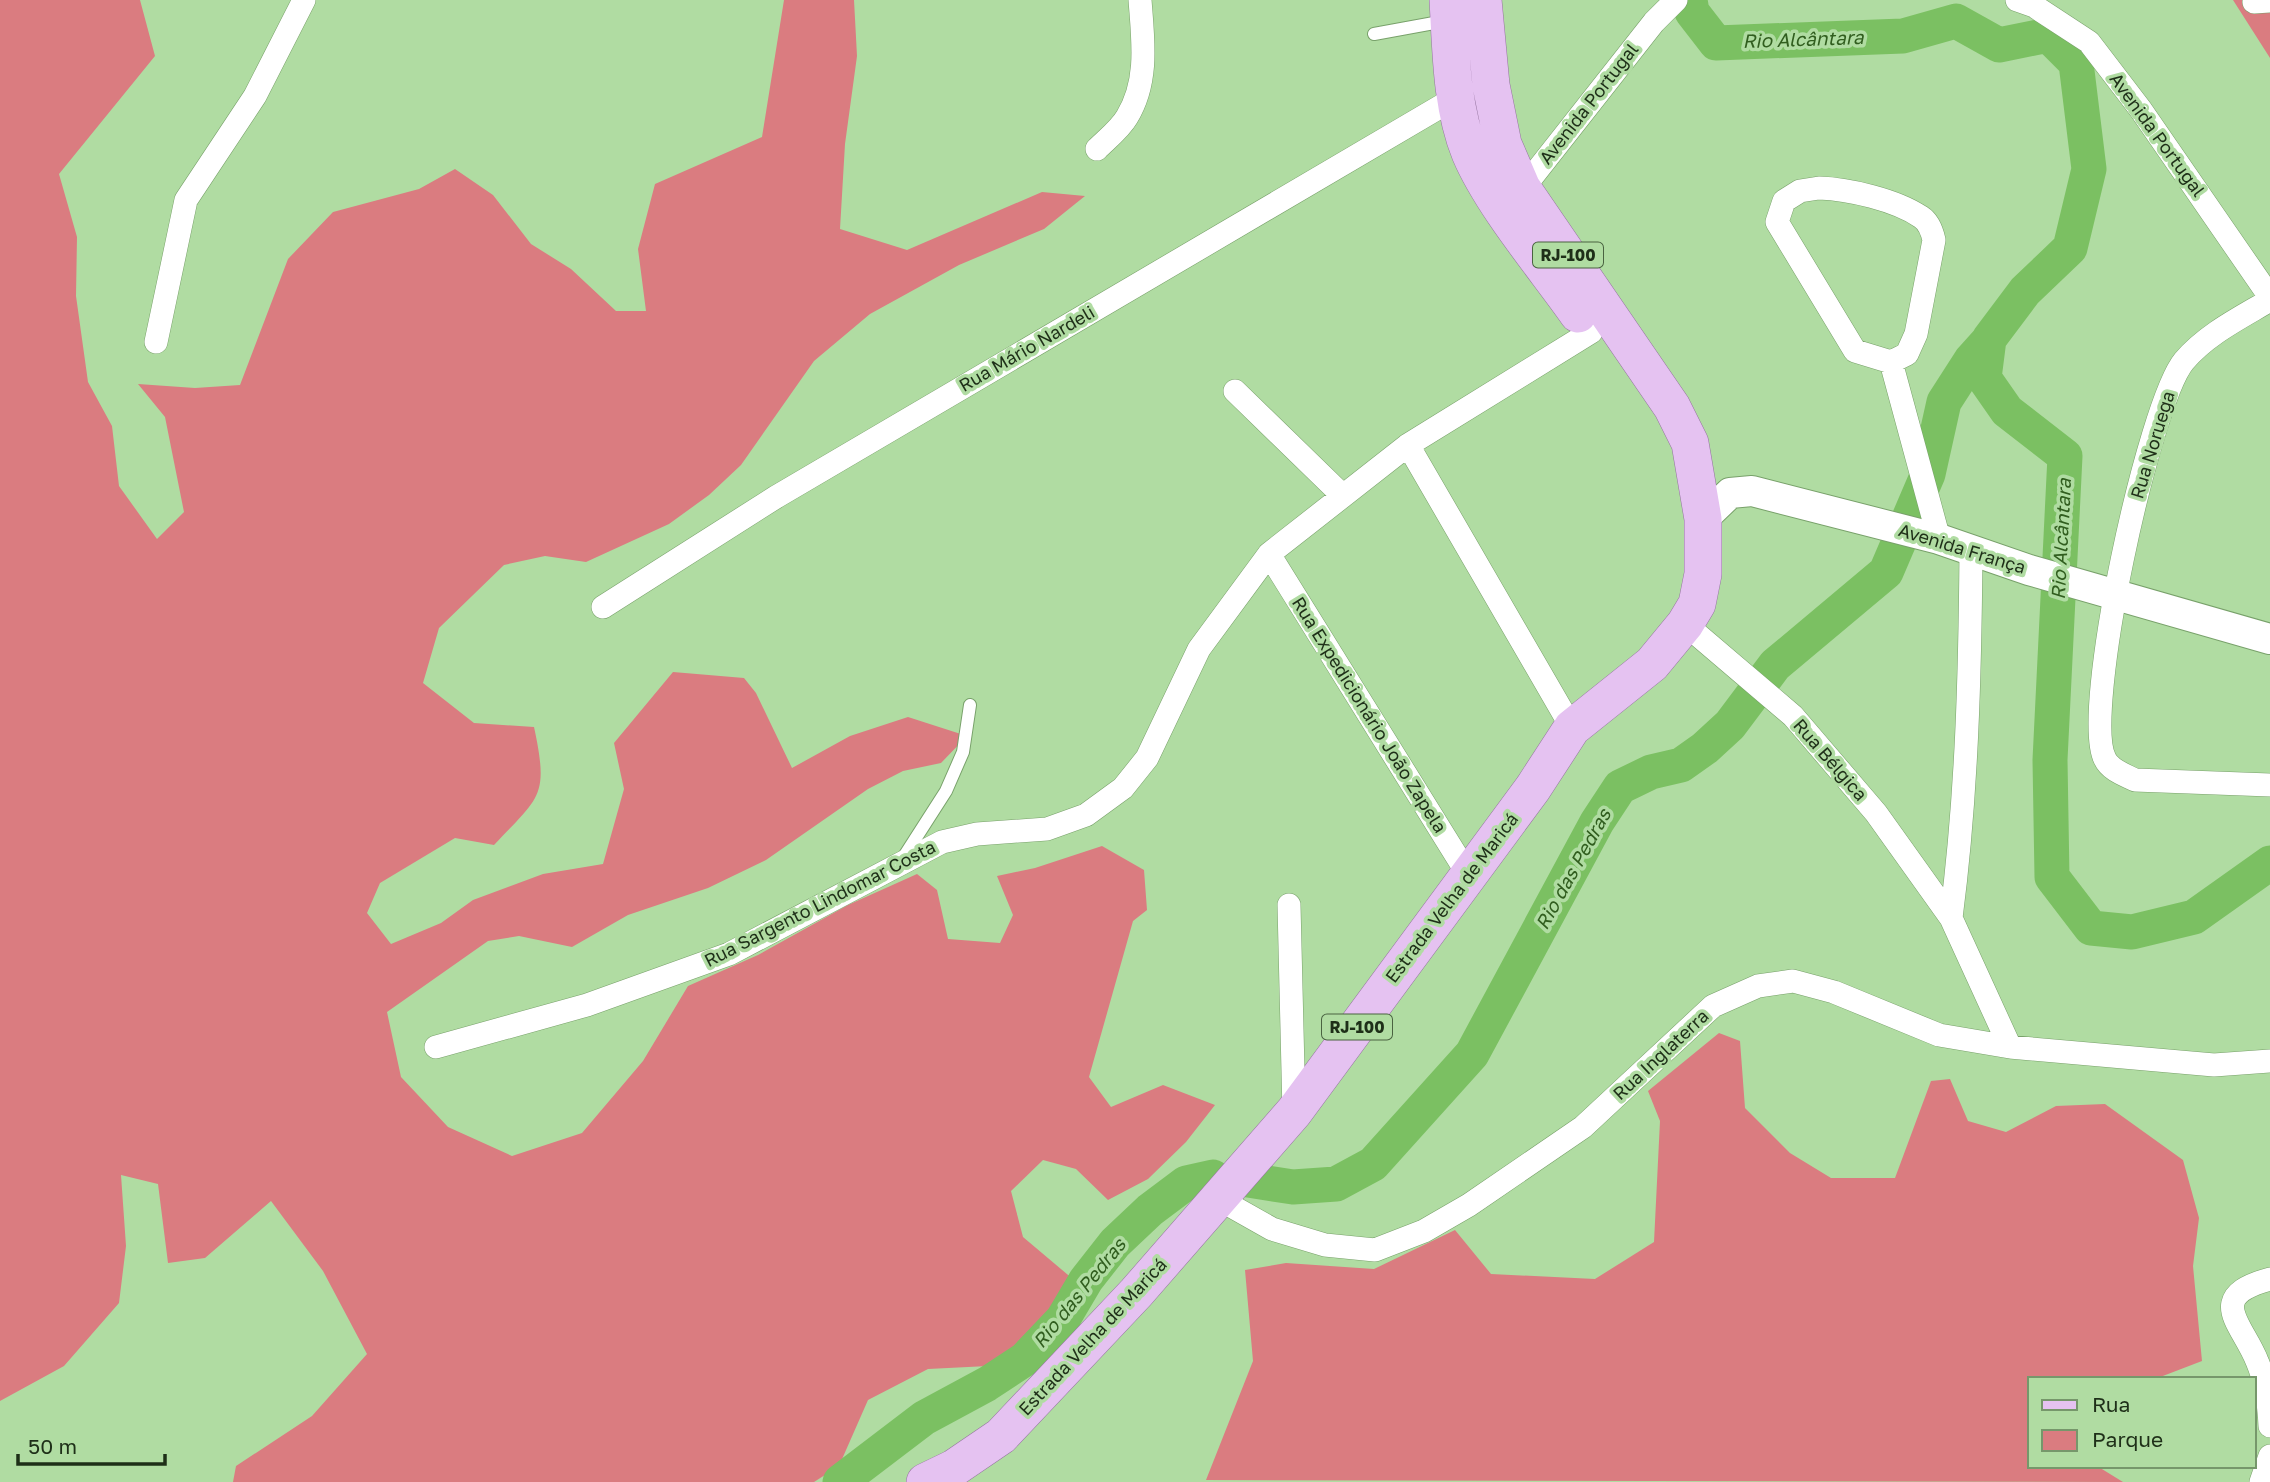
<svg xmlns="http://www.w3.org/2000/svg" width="2270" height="1482" font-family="'Golos Text',sans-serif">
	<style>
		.green { fill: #da7c80 }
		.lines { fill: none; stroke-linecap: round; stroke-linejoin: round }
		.river { stroke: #7bc062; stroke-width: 35 }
		.service-casing { stroke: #78a16a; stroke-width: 14 }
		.minor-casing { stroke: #78a16a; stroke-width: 24 }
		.tertiary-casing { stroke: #78a16a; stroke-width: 32 }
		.primary-casing { stroke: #94749f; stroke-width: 38 }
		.service { stroke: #fff; stroke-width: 12 }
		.minor { stroke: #fff; stroke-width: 23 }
		.tertiary { stroke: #fff; stroke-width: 30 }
		.primary { stroke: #e5c2f1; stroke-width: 37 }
		.labels { text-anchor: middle; stroke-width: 7; stroke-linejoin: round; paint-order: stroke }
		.shield { fill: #b0dca2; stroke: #4a6341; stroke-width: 2 }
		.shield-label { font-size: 16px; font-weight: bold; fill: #1e2f18 }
		.street-label { font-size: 18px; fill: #1e2f18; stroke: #b0dca2 }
		.water-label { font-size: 19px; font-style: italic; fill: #315e1f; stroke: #b0dca2 }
	</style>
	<rect width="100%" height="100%" fill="#b0dca2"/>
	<path class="green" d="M 0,0 L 140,0 L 155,56 L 59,174 L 77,237 L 76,296 L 88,382 L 112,426 L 119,486 L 157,539 L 184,512 L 165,417 L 138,384 L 195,388 L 240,385 L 288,259 L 333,212 L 419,189 L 455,169 L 493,195 L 531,244 L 571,269 L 616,311 L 646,311 L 638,249 L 655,184 L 762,137 L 784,0 L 854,0 L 857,56 L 845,144 L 840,229 L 907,250 L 1042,192 L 1085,196 L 1044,229 L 959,265 L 870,314 L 814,361 L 741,465 L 709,495 L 669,524 L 586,562 L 545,556 L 504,565 L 439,628 L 423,683 L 474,723 L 534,727 C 549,797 540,796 494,845 L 455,838 L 380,883 L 367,913 L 391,944 L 441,923 L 473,900 L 543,874 L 603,864 L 624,789 L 614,743 L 673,672 L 744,678 L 756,693 L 792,768 L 850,736 L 908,717 L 967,736 L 941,763 L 903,771 L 868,789 L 766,860 L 708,888 L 628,915 L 572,947 L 519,936 L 488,941 L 387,1012 L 401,1077 L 448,1127 L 512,1156 L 582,1133 L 643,1061 L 688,986 L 758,955 L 848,905 L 917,874 L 937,890 L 948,939 L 1000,943 L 1013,915 L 997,876 L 1035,868 L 1102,846 L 1144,870 L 1147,910 L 1133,921 L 1089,1077 L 1111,1107 L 1163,1085 L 1215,1105 L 1186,1142 L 1148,1179 L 1108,1200 L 1076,1169 L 1043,1160 L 1011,1191 L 1023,1237 L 1074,1280 L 1039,1329 L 988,1366 L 928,1369 L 868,1400 L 839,1466 L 814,1482 L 233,1482 L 236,1466 L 312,1416 L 367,1354 L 323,1271 L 271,1201 L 205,1258 L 168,1263 L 158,1184 L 121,1175 L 126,1246 L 119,1303 L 64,1366 L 0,1401 Z
		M 2233,0 L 2270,0 L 2270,58 Z
		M 1719,1033 L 1740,1041 L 1745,1108 L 1790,1153 L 1831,1178 L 1895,1178 L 1931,1081 L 1950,1079 L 1968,1121 L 2006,1132 L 2056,1106 L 2105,1104 L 2183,1160 L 2199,1218 L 2193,1266 L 2202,1361 L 2155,1379 L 2030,1379 L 2030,1466 L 2097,1466 L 2123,1482 L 1206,1480 L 1253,1361 L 1245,1270 L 1286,1263 L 1374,1269 L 1455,1230 L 1491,1274 L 1595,1279 L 1654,1242 L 1660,1121 L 1648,1091 Z"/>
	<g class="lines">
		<path class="river" d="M 1690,0 L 1692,12 L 1716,43 L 1903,36 L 1956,21 L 1999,45 L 2048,35 L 2076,63 L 2089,169 L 2070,248 L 2025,291 L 1989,339 L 1984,378 L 2007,411 L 2065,456 L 2050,760 L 2052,877 L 2091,928 L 2132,932 L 2194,917 L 2270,863
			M 1248,1180 L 1293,1187 L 1336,1184 L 1373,1164 L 1472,1054 L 1597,822 L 1620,787 L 1651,772 L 1681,765 L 1705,748 L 1730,725 L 1775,665 L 1886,572 L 1928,474 L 1944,402 L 1971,360 L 1989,340
			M 840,1482 L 924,1418 L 987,1384 L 1025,1359 L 1063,1319 L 1086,1280 L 1115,1243 L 1150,1210 L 1186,1183 L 1213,1177"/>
		<defs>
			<path id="service" d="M 1374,34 L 1445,21
				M 903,858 L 946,791 L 963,752 L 970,705"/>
			<path id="minor" d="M 2017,0 L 2034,6 L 2089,42 L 2141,110 L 2270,297
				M 2254,2 L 2270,1
				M 1097,149 C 1107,139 1120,129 1127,117 C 1149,81 1143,40 1140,0
				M 1819,188 C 1849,189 1896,200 1921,217 C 1929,222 1932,231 1934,240 L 1916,334 L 1907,354 L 1891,362 L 1855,351 L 1777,222 L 1784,201 L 1800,191 Z
				M 1517,196 L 1654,22 L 1676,0
				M 2270,300 C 2240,318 2207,334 2184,361 C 2149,403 2081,714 2105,759 C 2110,770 2125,775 2135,780 L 2270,785
				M 156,342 L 186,200 L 255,96 L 304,0
				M 1891,362 L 1939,539
				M 1235,391 L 1342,495
				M 1408,445 L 1572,728
				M 1269,554 L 1469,876
				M 603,607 L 776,497 L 1455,98
				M 1685,624 L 1793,716 L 1876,813 L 1951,918 L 2010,1047
				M 1289,905 L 1294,1112
				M 1951,918 C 1967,796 1970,674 1971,552
				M 436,1047 L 587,1005 L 729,954 L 942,842 L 977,834 L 1047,829 L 1086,815 L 1123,788 L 1147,758 L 1199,649 L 1269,554 L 1408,445 L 1591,332
				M 1217,1198 L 1272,1229 L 1325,1245 L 1375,1250 L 1424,1231 L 1469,1205 L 1583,1127 L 1713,1006 L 1758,986 L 1793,981 L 1834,992 L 1939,1035 L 2010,1047 L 2214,1065 L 2270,1061
				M 2270,1279 C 2204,1297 2242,1323 2257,1361 C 2266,1382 2269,1404 2270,1426
				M 2261,1482 L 2270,1456"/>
			<path id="tertiary" d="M 1703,519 L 1730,493 L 1752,491 L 1939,539 L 2029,570 L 2270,639"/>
			<path id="primary" d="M 1448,0 C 1451,51 1451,106 1470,153 C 1492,205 1545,267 1578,314
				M 925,1482 L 954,1468 L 1001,1436 L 1136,1293 L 1294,1112 L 1533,788 L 1572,728 L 1652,664 L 1685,624 L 1697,604 L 1703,574 L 1703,519 L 1690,443 L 1672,407 L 1522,188 L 1503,144 L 1491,85 L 1483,0"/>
		</defs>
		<use href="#service" class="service-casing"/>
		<use href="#minor" class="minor-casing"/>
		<use href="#tertiary" class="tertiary-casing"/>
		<use href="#primary" class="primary-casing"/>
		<use href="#service" class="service"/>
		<use href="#minor" class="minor"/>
		<use href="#tertiary" class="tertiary"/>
		<use href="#primary" class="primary"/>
	</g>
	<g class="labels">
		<g class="shield">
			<rect x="1533" y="242.5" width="70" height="25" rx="5"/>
			<rect x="1322" y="1014.5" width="70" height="25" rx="5"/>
		</g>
		<g class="shield-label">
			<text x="1568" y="261">RJ-100</text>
			<text x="1357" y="1033">RJ-100</text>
		</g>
		<g class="street-label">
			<text transform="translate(1589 104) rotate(-52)" y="6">Avenida Portugal</text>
			<text transform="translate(2157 135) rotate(54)" y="6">Avenida Portugal</text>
			<text transform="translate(1027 349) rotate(-30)" y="6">Rua Mário Nardeli</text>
			<text transform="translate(2153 445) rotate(-73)" y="6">Rua Noruega</text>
			<text transform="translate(1962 549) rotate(17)" y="6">Avenida França</text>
			<text transform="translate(1369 715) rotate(58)" y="6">Rua Expedicionário João Zapela</text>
			<text transform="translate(1830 760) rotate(49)" y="6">Rua Bélgica</text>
			<text transform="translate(1452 898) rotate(-53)" y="6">Estrada Velha de Maricá</text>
			<text transform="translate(820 904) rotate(-27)" y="6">Rua Sargento Lindomar Costa</text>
			<text transform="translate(1661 1055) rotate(-43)" y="6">Rua Inglaterra</text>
			<text transform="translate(1093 1337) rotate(-47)" y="6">Estrada Velha de Maricá</text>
		</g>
		<g class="water-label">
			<text transform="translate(1803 39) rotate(-2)" y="7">Rio Alcântara</text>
			<text transform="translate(2061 539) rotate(-87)" y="7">Rio Alcântara</text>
			<text transform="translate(1573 869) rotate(-61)" y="7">Rio das Pedras</text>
			<text transform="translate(1079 1293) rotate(-51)" y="7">Rio das Pedras</text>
		</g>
	</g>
	<rect x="2028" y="1377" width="228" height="91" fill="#b0dca2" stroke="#76976b" stroke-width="2"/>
	<rect x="2042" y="1400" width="35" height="10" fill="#e5c2f1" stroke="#76976b" stroke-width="2"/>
	<text x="2092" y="1412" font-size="21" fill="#1e2f18">Rua</text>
	<rect x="2042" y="1430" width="35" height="21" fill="#da7c80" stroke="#76976b" stroke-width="2"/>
	<text x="2092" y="1447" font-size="21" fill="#1e2f18">Parque</text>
	<path d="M18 1454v10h147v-10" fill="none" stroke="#1e2f18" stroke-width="3.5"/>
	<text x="28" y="1454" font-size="21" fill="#1e2f18" stroke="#b0dca2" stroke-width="5" paint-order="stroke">50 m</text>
</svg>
